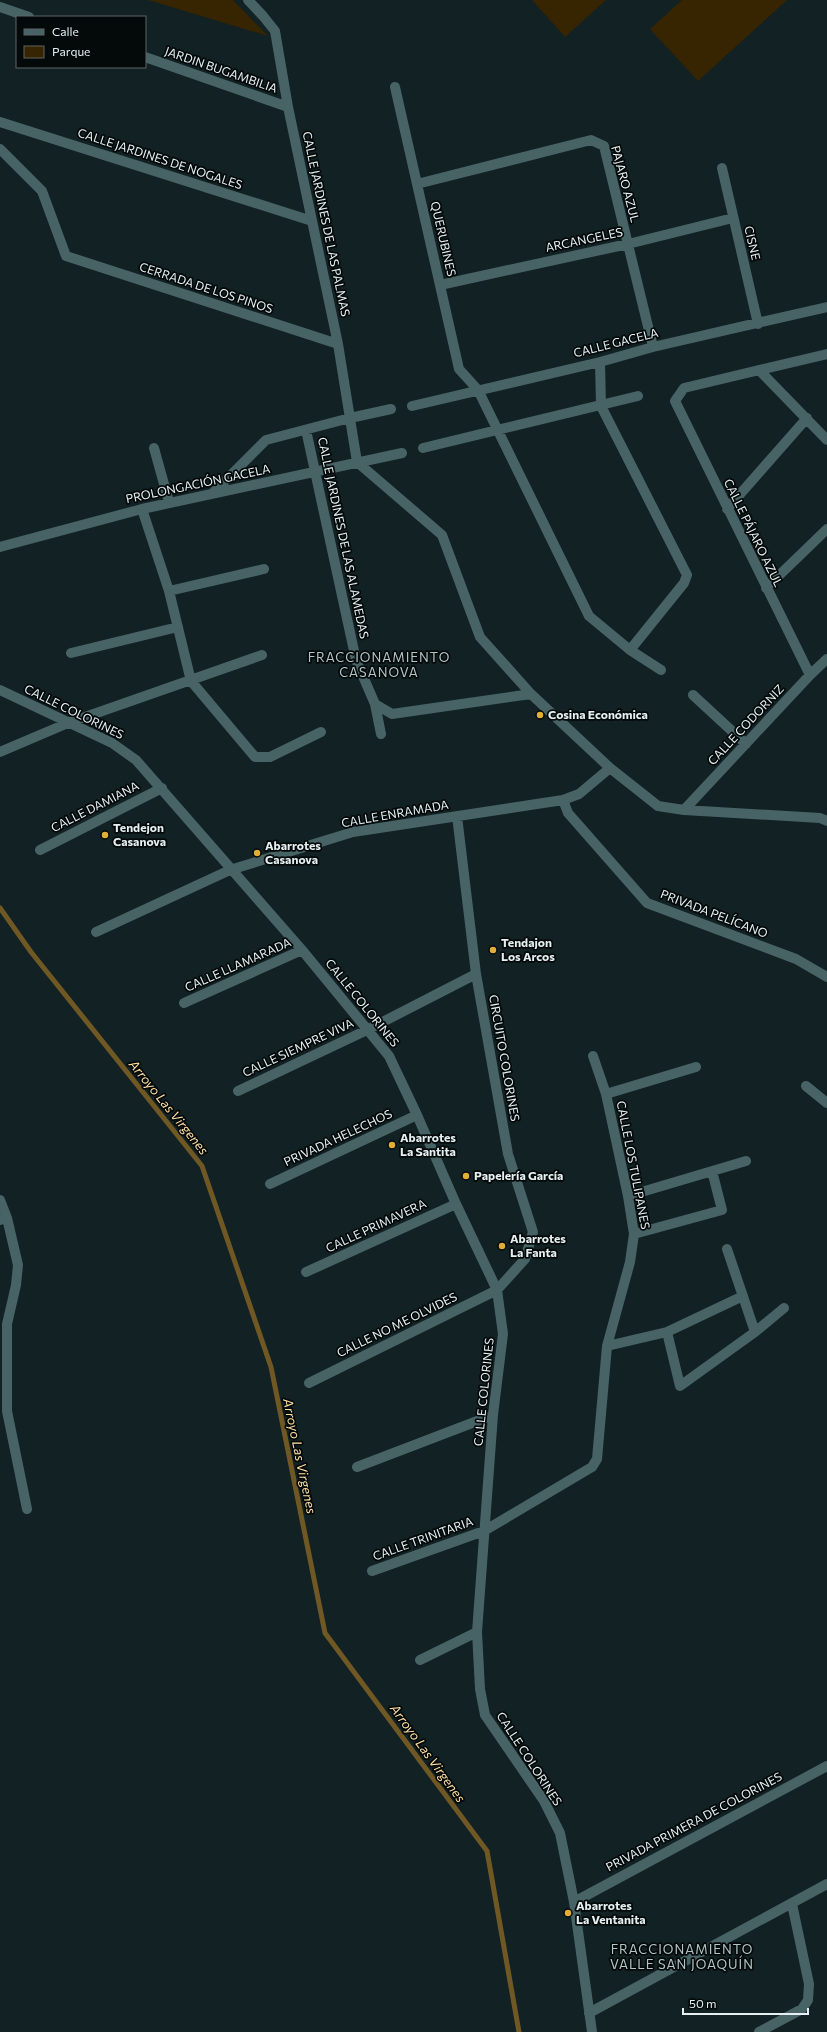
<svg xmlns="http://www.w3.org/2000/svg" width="827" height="2032" font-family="Commissioner,sans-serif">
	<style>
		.green { fill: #362500 }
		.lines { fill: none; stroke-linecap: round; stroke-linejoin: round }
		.stream { stroke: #705825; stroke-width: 5 }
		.minor { stroke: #476366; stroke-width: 10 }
		.poi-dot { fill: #e3ae35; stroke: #04090a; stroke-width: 1.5 }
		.labels { text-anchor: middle; stroke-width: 3.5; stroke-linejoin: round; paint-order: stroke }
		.street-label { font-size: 12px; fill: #e6f0f1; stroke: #04090a }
		.poi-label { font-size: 12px; font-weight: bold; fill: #e6f0f1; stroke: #04090a; text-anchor: start }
		.neighbourhood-label { font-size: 13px; letter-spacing: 1px; fill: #b1c4c6; stroke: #04090a }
		.water-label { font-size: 13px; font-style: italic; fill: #fedfa3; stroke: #04090a }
	</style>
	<rect width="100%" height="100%" fill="#122123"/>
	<path class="green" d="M 148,0 L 233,0 L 268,36 Z
		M 532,0 L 606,0 L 565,37 Z
		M 682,0 L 787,0 L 698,81 L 650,29 Z"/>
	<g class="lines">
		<path class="stream" d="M 0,908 L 31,952 L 202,1166 L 271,1367 L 325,1633 L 487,1851 L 519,2032"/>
		<path class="minor" d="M 248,0 L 263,16 L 275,31 L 288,107 L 338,344 L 357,462 L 442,535 L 480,637 L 531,694 L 610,768 L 658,806 L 684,810 L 820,818 L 827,821
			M 0,7 L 29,17
			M 145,57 L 288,107
			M 395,87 L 459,369 L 478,390 L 589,616 L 630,650 L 661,670
			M 0,122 L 312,221
			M 0,149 L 42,191 L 66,256 L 338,344
			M 722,168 L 758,324
			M 417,184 L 591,140 L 604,146 L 653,347
			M 440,285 L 628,244 L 733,218
			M 600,362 L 601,406 L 687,575 L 684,583 L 630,650
			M 759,370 L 827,440
			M 412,406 L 600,362 L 653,347 L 827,307
			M 306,430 L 356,660 L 375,704 L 381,734
			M 154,448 L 169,502
			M 423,448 L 638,396
			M 213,493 L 266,440 L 350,418 L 391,409
			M 142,509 L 169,591 L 191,681 L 255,757 L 270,757 L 321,732
			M 727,509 L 807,418
			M 0,547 L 142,509 L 402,453
			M 766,588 L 827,529
			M 169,591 L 264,569
			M 71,653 L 178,627
			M 810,675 L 675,401 L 684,388 L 827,354
			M 0,690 L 112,743 L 136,760 L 302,950 L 389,1056 L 417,1115 L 456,1204 L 497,1290 L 503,1334 L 493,1415 L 477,1632 L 480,1689 L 485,1715 L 544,1801 L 560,1833 L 574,1902 L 592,2032
			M 693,695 L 746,744
			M 375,704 L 392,714 L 531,694
			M 0,752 L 68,723 L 262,655
			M 563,800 L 568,813 L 647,903 L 796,959 L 827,977
			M 684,810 L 810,675 L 827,659
			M 40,850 L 162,788
			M 96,932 L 230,870 L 353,832 L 563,800 L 579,794 L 610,768
			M 184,1003 L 302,950
			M 806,1086 L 827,1103
			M 238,1091 L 367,1030 L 476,974
			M 606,1094 L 696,1067
			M 270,1184 L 417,1115
			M 628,1196 L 746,1161
			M 0,1200 L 7,1218
			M 0,1220 L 7,1218 L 18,1265 L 16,1285 L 7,1324 L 7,1411 L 27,1509
			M 634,1234 L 722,1210 L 712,1171
			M 727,1249 L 755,1332
			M 306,1272 L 456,1204
			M 667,1332 L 680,1386 L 755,1332 L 784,1308
			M 607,1346 L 667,1332 L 743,1296
			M 309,1383 L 497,1290 L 525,1259 L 533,1232 L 508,1154 L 476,974 L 457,816
			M 357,1467 L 493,1415
			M 372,1571 L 484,1531 L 592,1467 L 597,1459 L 607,1346 L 630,1262 L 634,1234 L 628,1196 L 606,1094 L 593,1056
			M 420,1660 L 477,1632
			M 574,1902 L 827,1766
			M 589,2013 L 827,1884
			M 759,2032 L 802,2009 L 808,2000 L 809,1984 L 792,1904"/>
	</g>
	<g class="poi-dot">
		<circle cx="540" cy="715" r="4"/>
		<circle cx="105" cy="835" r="4"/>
		<circle cx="257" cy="853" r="4"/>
		<circle cx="493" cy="950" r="4"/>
		<circle cx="392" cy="1145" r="4"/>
		<circle cx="466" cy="1176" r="4"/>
		<circle cx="502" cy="1246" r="4"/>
		<circle cx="568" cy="1913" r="4"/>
	</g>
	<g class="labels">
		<g class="street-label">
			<text transform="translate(221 70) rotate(19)" y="4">JARDIN BUGAMBILIA</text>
			<text transform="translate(160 159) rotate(18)" y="4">CALLE JARDINES DE NOGALES</text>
			<text transform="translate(625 184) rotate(75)" y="4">PAJARO AZUL</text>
			<text transform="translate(326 224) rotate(78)" y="4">CALLE JARDINES DE LAS PALMAS</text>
			<text transform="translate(443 239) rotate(77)" y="4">QUERUBINES</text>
			<text transform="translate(584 240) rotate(-12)" y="4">ARCANGELES</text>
			<text transform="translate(752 243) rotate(77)" y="4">CISNE</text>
			<text transform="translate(206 288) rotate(18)" y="4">CERRADA DE LOS PINOS</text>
			<text transform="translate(616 343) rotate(-14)" y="4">CALLE GACELA</text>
			<text transform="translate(198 484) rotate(-12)" y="4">PROLONGACIÓN GACELA</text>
			<text transform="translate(753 533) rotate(64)" y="4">CALLE PÁJARO AZUL</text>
			<text transform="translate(343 538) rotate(78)" y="4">CALLE JARDINES DE LAS ALAMEDAS</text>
			<text transform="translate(74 712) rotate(26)" y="4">CALLE COLORINES</text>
			<text transform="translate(746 725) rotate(-47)" y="4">CALLE CODORNIZ</text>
			<text transform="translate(95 807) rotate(-27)" y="4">CALLE DAMIANA</text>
			<text transform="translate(395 814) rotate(-10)" y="4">CALLE ENRAMADA</text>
			<text transform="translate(714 914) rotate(21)" y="4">PRIVADA PELÍCANO</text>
			<text transform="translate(238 965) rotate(-24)" y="4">CALLE LLAMARADA</text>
			<text transform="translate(362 1003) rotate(51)" y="4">CALLE COLORINES</text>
			<text transform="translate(298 1048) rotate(-25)" y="4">CALLE SIEMPRE VIVA</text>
			<text transform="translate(504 1058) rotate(80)" y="4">CIRCUITO COLORINES</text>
			<text transform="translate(338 1138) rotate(-25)" y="4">PRIVADA HELECHOS</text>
			<text transform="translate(633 1165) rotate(79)" y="4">CALLE LOS TULIPANES</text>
			<text transform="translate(376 1226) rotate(-25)" y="4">CALLE PRIMAVERA</text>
			<text transform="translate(397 1325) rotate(-26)" y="4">CALLE NO ME OLVIDES</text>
			<text transform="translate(484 1392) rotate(-84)" y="4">CALLE COLORINES</text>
			<text transform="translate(423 1539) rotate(-20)" y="4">CALLE TRINITARIA</text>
			<text transform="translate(529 1759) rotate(57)" y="4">CALLE COLORINES</text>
			<text transform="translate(694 1822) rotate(-28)" y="4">PRIVADA PRIMERA DE COLORINES</text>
		</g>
		<g class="poi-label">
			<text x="548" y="719">Cosina Económica</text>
			<text x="113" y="832">Tendejon<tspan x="113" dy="14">Casanova</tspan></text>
			<text x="265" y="850">Abarrotes<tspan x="265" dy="14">Casanova</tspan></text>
			<text x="501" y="947">Tendajon<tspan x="501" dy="14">Los Arcos</tspan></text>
			<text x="400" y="1142">Abarrotes<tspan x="400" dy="14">La Santita</tspan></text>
			<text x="474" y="1180">Papelería García</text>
			<text x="510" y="1243">Abarrotes<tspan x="510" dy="14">La Fanta</tspan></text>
			<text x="576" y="1910">Abarrotes<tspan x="576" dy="14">La Ventanita</tspan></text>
		</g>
		<g class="neighbourhood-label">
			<text x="379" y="662">FRACCIONAMIENTO<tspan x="379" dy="15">CASANOVA</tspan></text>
			<text x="682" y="1954">FRACCIONAMIENTO<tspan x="682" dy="15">VALLE SAN JOAQUÍN</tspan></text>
		</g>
		<g class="water-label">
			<text transform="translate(169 1107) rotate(51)" y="5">Arroyo Las Virgenes</text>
			<text transform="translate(300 1456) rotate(78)" y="5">Arroyo Las Virgenes</text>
			<text transform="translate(428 1753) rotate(54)" y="5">Arroyo Las Virgenes</text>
		</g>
	</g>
	<rect x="16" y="16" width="130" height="52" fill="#04090a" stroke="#5e6566"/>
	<rect x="24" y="29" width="20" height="6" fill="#476366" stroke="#5e6566"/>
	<text x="52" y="36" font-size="12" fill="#e6f0f1">Calle</text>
	<rect x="24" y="46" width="20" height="12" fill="#362500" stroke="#5e6566"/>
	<text x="52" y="56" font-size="12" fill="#e6f0f1">Parque</text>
	<path d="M683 2008v6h125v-6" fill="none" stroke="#e6f0f1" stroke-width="2"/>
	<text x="689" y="2008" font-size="12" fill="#e6f0f1" stroke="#04090a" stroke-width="3" paint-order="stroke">50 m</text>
</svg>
